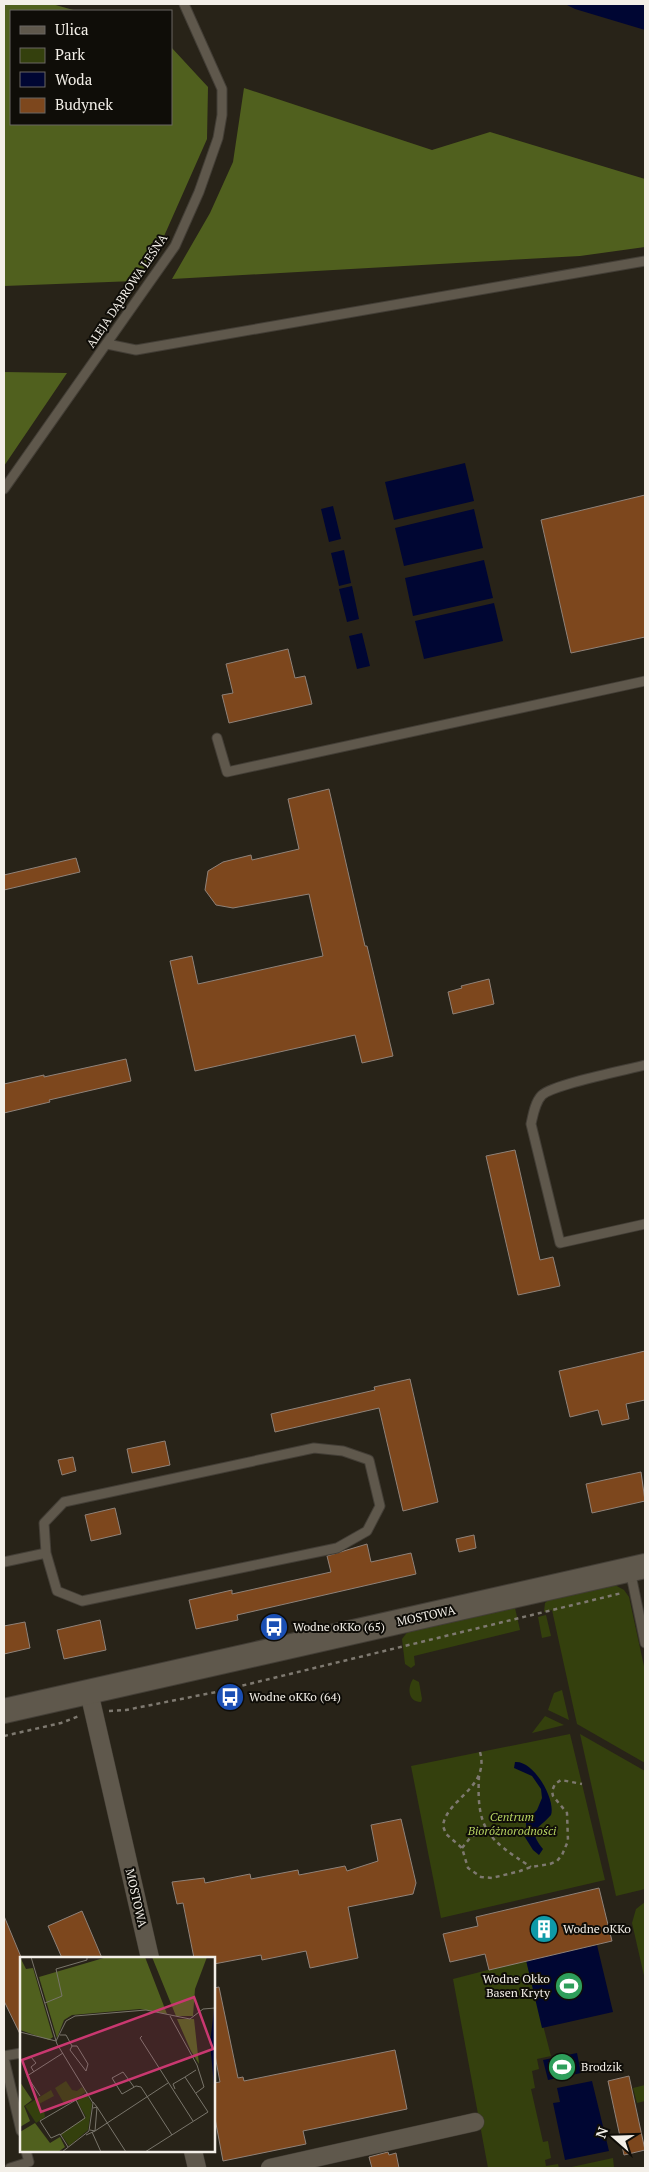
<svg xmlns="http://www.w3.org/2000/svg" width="649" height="2172" font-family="'PT Serif',serif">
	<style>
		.green { fill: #34400d }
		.forest { fill: #50601e }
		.water { fill: #000633 }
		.building { fill: #7d471d; stroke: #8f8279 }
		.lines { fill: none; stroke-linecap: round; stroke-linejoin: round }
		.lane-casing { stroke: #433e36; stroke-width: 11 }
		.street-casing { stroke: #433e36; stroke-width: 19 }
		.secondary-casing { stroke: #433e36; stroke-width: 26 }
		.path { stroke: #7e7970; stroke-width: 2.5; stroke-dasharray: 4 4; stroke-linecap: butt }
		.lane { stroke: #5f584c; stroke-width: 9 }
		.street { stroke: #5f584c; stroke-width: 18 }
		.secondary { stroke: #5f584c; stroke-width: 24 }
		.labels { text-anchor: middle; stroke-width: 4; stroke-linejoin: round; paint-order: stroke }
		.street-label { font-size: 12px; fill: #f3efe8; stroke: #0f0d08 }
		.poi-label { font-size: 12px; fill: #f3efe8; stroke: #0f0d08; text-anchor: start }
		.park-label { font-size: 12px; font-style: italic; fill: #b5d260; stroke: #0f0d08 }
		.inset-road { fill: none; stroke: #79756b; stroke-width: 1 }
		.view { fill: #c93870; fill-opacity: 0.15; stroke: #c93870; stroke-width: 2.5 }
		.inset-edge { fill: none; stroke: #f3efe8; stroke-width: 2.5 }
	</style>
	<rect width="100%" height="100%" fill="#282318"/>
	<path class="green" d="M 613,1584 L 624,1590 L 629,1597 L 645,1671 L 645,1763 L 577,1724 L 552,1610 L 544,1612 L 545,1603 L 553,1596 Z
		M 515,1608 L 520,1630 L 414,1656 L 415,1665 L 411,1668 L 405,1664 L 402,1639 L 409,1630 Z
		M 546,1615 L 551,1636 L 542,1638 L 538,1617 Z
		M 413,1679 L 419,1682 L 422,1699 L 421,1702 C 408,1702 407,1688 413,1679 Z
		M 562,1690 L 569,1720 L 548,1710 L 554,1693 Z
		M 545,1716 L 564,1725 L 532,1733 Z
		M 570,1734 L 605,1880 L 441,1918 L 411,1766 Z
		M 580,1734 L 645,1771 L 645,1889 L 616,1896 Z
		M 645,1902 L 645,1980 L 632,1923 L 636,1909 Z
		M 526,1960 L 551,2056 L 537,2059 L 539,2069 L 532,2071 L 535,2088 L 531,2089 L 543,2142 L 548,2141 L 551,2158 L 545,2160 L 546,2166 L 558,2164 L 559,2168 L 488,2168 L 453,1979 Z
		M 645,2085 L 645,2101 L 637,2103 L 633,2088 Z
		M 613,2158 L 614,2168 L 567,2168 Z"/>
	<path class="forest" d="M 4,4 L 52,4 L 77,11 L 11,11 L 11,124 L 171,124 L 171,47 L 208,87 L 207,139 L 161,243 L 135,281 L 4,286 Z
		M 244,88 L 432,150 L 490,132 L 645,179 L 645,247 L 580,256 L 172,279 L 210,213 L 233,162 Z
		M 4,372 L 67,373 L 4,466 Z"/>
	<path class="water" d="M 565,4 L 645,4 L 645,30 L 575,9 Z
		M 465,463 L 474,501 L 394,520 L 385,482 Z
		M 333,506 L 341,539 L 329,542 L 321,509 Z
		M 474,509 L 483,548 L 404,566 L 395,528 Z
		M 344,550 L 351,583 L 339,586 L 331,553 Z
		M 484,560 L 493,598 L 413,616 L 405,578 Z
		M 352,586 L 359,619 L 347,622 L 339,589 Z
		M 494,603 L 503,641 L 424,659 L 415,621 Z
		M 362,633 L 370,666 L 357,669 L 349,636 Z
		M 515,1762 C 534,1760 556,1800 551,1815 C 538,1830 527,1829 543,1849 L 539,1855 L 533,1850 L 523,1834 L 526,1829 L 526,1821 L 537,1810 L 542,1798 L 541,1789 L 532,1776 L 514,1768 Z
		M 597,1945 L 613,2012 L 542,2028 L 526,1960 Z
		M 577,2053 L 581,2073 L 548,2080 L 543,2060 Z
		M 592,2081 L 609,2151 L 565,2160 L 553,2103 L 560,2102 L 557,2088 Z"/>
	<path class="building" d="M 645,495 L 645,637 L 571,653 L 541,520 Z
		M 288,649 L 295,678 L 305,676 L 312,704 L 229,723 L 222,695 L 233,693 L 226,664 Z
		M 329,789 L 365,946 L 367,946 L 393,1056 L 362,1063 L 355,1035 L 195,1071 L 170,961 L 192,956 L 198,984 L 323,956 L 309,894 L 233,908 L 216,905 L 205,890 L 208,871 L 223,862 L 251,855 L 252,860 L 299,849 L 288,799 Z
		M 76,858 L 80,872 L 4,890 L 4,875 Z
		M 489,979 L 494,1004 L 453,1014 L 448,992 L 462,988 L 461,986 Z
		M 126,1059 L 131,1081 L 49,1100 L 50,1102 L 4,1113 L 4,1084 L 44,1075 L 44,1077 Z
		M 515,1150 L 540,1260 L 553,1257 L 560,1286 L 518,1295 L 486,1156 Z
		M 645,1351 L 645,1400 L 626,1404 L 629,1419 L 602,1425 L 598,1410 L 570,1417 L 559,1371 Z
		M 410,1379 L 438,1502 L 403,1511 L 379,1408 L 275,1432 L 271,1414 L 375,1390 L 374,1387 Z
		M 165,1441 L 170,1465 L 132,1473 L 127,1449 Z
		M 73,1457 L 76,1471 L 62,1475 L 58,1460 Z
		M 641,1472 L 645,1501 L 592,1513 L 586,1484 Z
		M 115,1508 L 121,1534 L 91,1541 L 85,1515 Z
		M 474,1535 L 476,1548 L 459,1552 L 456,1539 Z
		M 367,1544 L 371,1562 L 411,1553 L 416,1574 L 237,1615 L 238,1620 L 196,1629 L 189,1600 L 232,1590 L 232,1594 L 331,1572 L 327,1556 Z
		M 100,1620 L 106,1650 L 64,1659 L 57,1630 Z
		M 25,1622 L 30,1648 L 4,1654 L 4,1626 Z
		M 401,1819 L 416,1883 L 413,1894 L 348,1907 L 358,1958 L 310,1968 L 306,1951 L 262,1960 L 261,1955 L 214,1964 L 214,1958 L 194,1958 L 183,1903 L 177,1904 L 172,1882 L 204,1878 L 205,1883 L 250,1874 L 251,1879 L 298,1870 L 299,1875 L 345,1866 L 347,1871 L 378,1861 L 371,1825 Z
		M 599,1888 L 612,1941 L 489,1970 L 485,1954 L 450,1962 L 443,1934 L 478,1926 L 476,1917 Z
		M 82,1911 L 102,1958 L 62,1958 L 48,1926 Z
		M 4,1916 L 21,1957 L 21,2036 L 4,2001 Z
		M 219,1987 L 238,2078 L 243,2077 L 244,2081 L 395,2050 L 407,2109 L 303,2131 L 306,2144 L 223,2161 L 214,2113 L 214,2083 L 220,2082 L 214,2050 L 214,1988 Z
		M 629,2076 L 645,2150 L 624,2155 L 608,2081 Z
		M 388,2152 L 389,2155 L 396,2153 L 399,2168 L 372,2168 L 369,2157 Z"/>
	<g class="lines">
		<defs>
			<path id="lane" d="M 107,344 L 136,350 L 645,261
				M 4,489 L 175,246 L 199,192 L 218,138 L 222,115 L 222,89 L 184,4
				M 217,738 L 227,772 L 645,681
				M 645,1065 C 626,1070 554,1084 542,1095 C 535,1102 533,1115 531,1124 L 560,1243 L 645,1224
				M 314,1448 L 343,1451 L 369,1460 L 380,1506 L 367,1531 L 337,1548 L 82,1601 L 57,1591 L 46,1553 L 44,1523 L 64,1502 Z
				M 4,1562 L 46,1553
				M 630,1570 L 645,1643
				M 4,2056 L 21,2053
				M 4,2058 L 21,2131
				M 10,2168 L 29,2162 L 26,2151"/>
			<path id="street" d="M 89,1692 L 150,1958
				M 193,2151 L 197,2168
				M 270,2168 L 475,2122"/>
			<path id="secondary" d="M 4,1711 L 645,1566"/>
		</defs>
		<use href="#lane" class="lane-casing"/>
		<use href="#street" class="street-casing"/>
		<use href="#secondary" class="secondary-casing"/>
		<path class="path" d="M 109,1711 L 126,1710 L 216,1692 L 622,1593
			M 4,1736 L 61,1723 L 79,1716
			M 480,1752 C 490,1788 446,1799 443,1826 L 446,1834 L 462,1848 L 468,1868 L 481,1877 L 492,1878 L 520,1871 L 531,1867 L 550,1864 L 557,1861 L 562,1855 L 568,1841 L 567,1813 L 553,1796 L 552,1791 L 555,1784 L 561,1780 L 582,1784
			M 479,1776 C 476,1830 489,1840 531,1867
			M 462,1848 L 470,1838 L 485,1828"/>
		<use href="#lane" class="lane"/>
		<use href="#street" class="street"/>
		<use href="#secondary" class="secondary"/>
	</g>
	<defs>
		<symbol id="bus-disc" viewBox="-11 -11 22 22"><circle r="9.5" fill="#1a4fb4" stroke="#0f0d08"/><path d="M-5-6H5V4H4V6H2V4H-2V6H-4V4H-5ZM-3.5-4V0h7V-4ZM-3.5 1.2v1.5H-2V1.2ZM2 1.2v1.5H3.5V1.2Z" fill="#fff"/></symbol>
		<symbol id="building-disc" viewBox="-11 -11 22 22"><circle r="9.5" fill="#0f9aa8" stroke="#0f0d08"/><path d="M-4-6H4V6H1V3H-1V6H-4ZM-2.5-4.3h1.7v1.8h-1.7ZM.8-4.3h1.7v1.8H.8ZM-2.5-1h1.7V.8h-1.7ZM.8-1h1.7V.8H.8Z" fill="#fff"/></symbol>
		<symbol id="stadium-disc" viewBox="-11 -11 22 22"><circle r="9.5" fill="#2e9e5b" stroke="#0f0d08"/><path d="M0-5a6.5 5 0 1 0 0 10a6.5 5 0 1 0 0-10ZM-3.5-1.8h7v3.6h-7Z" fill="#fff"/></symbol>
	</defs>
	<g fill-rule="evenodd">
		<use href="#bus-disc" x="258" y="1611" width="32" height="32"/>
		<use href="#bus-disc" x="214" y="1681" width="32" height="32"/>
		<use href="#building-disc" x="528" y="1913" width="32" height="32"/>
		<use href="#stadium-disc" x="553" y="1970" width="32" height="32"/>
		<use href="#stadium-disc" x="546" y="2051" width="32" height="32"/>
	</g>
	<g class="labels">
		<g class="street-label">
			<text transform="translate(127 291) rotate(-56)" y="4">ALEJA DĄBROWA LEŚNA</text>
			<text transform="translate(426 1616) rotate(-12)" y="4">MOSTOWA</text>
			<text transform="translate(136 1898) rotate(77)" y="4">MOSTOWA</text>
		</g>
		<g class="poi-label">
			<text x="293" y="1631">Wodne oKKo (65)</text>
			<text x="249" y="1701">Wodne oKKo (64)</text>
			<text x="563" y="1933">Wodne oKKo</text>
			<text x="550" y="1983" text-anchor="end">Wodne Okko<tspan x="550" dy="14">Basen Kryty</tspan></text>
			<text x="581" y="2071">Brodzik</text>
		</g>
		<g class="park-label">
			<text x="512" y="1821">Centrum<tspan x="512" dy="14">Bioróżnorodności</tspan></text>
		</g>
	</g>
	<g transform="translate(20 1957)">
		<rect width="195" height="195" fill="#282318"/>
		<path d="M 46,124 L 52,133 L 57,134 L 62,130 L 66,135 L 45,148 L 35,131 ZM 31,133 L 34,139 L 19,147 L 19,153 L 24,153 L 25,160 L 16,166 L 5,149 ZM 67,137 L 72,147 L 68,173 L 49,189 L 41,177 L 66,160 L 57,144 Z" fill="#34400d"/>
		<path d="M 0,0 L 6,12 L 13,11 L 33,80 L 29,83 L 0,73 ZM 87,0 L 125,0 L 147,57 L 120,52 L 52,58 L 44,63 L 37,81 L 19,20 ZM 132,0 L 187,0 L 175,32 L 173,59 L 156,59 ZM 157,62 L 174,62 L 179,107 L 171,94 ZM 0,125 L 12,143 L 4,149 L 10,164 L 0,170 ZM 15,166 L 30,186 L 40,180 L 45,190 L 38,195 L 0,195 L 0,175 Z" fill="#50601e"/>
		<path d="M 195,45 L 195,139 L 190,86 Z" fill="#000633"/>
		<path class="inset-road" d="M 11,0 L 37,87 L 73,146 L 69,174 L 42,195M 25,46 L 42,39 L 36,12 L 67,3 L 67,0M 150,59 L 177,108 L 184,130 L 176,136M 0,75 L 36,84M 40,78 L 46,78 L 52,89 L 50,93 L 66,114 L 68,107 L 57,89 L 52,89M 122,79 L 120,81 L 173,164M 36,84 L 46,64 L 55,59 L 126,53 L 170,62 L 183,52 L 195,51M 11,100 L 16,106 L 11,110 L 14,115M 114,130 L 103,115 L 92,121 L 102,137 L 116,129 L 121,130 L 152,178M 155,132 L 153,127 L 165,120M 20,139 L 7,119 L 43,96M 73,151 L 77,150 L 106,195M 70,173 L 75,174 L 148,126M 72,175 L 81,195M 40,178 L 65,161 L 56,143M 66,178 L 75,174 L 77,150 L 73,145M 48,190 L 40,177 L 31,181 L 20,164 L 68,136M 125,195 L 188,155 L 165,120 L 176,113"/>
		<path class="view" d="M 174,40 L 193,92 L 21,155 L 2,103 Z"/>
		<rect width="195" height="195" class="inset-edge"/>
	</g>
	<rect width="649" height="2172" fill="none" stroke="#f3efe8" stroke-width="10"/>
	<rect x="10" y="10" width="162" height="115" fill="#0f0d08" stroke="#6a6762"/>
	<rect x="20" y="26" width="25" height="8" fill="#5f584c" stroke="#6a6762"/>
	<text x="55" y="35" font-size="15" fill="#f3efe8">Ulica</text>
	<rect x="20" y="48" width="25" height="15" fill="#34400d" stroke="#6a6762"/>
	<text x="55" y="60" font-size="15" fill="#f3efe8">Park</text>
	<rect x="20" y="72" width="25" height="15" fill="#000633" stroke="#6a6762"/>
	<text x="55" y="85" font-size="15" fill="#f3efe8">Woda</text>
	<rect x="20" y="98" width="25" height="15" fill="#7d471d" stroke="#6a6762"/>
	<text x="55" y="110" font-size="15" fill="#f3efe8">Budynek</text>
	<g transform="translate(614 2137) rotate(290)" stroke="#0f0d08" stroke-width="4" paint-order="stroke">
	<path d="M0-4L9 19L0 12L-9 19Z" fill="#f3efe8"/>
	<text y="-8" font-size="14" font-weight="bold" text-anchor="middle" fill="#f3efe8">N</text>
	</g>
</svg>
